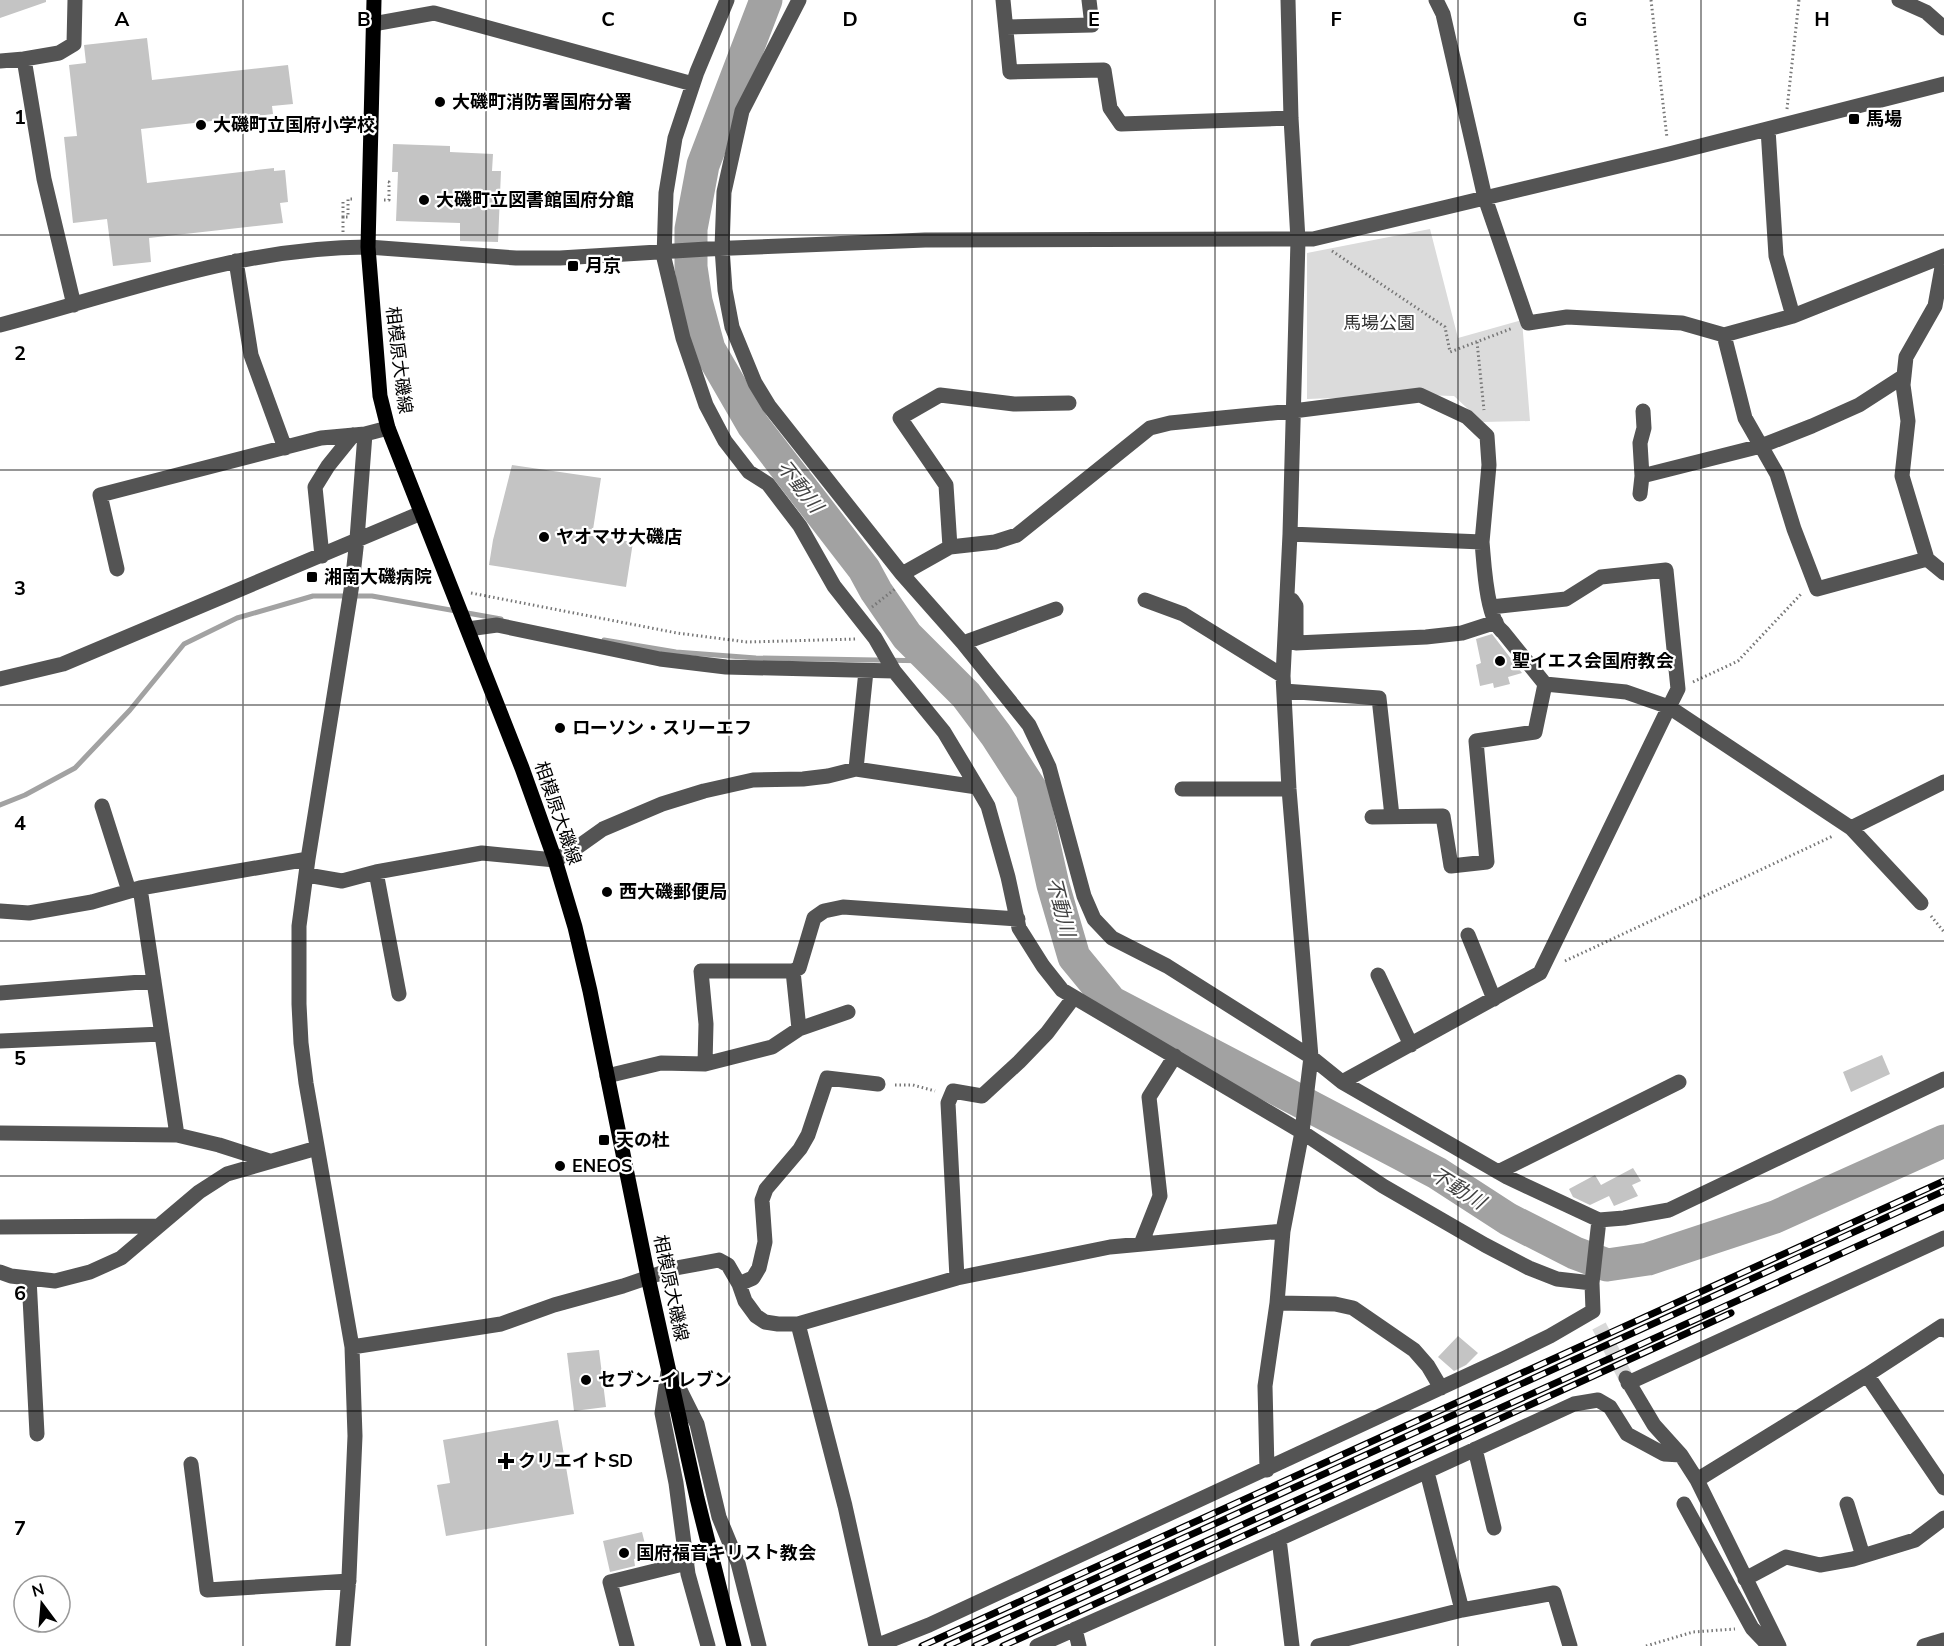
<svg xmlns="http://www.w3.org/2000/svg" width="1944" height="1646" font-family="'Nunito Sans','Noto Sans JP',sans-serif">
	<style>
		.green { fill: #dbdbdb }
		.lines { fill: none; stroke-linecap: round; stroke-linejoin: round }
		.stream { stroke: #a2a2a2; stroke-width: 5 }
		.river { stroke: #a2a2a2; stroke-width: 33 }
		.building { fill: #c4c4c4 }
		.minor-tunnel { stroke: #d9d9d9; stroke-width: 15; stroke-dasharray: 15 8; stroke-linecap: butt }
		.path { stroke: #767676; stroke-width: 3; stroke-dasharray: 1.5 3; stroke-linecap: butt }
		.minor { stroke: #545454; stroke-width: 15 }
		.major { stroke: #000; stroke-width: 15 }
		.rail-casing { stroke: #000; stroke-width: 7 }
		.rail { stroke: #fff; stroke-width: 4.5; stroke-dasharray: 14; stroke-linecap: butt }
		.grid { fill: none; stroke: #000; stroke-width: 1.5; stroke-opacity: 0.55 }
		.poi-dot { fill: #000; stroke: #fff; stroke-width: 2 }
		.labels { text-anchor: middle; stroke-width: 4.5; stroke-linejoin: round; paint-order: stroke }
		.poi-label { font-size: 18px; font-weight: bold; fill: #000; stroke: #fff; text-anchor: start }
		.park-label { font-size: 18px; fill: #323232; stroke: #fff }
		.street-label { font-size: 18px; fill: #000; stroke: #fff }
		.water-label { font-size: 20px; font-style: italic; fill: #434343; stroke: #fff }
		.grid-label { font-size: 20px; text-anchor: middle; font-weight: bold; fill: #000; stroke: #fff; stroke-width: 4.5; stroke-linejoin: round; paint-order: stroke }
	</style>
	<rect width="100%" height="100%" fill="#fff"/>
	<path class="green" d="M 1430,229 L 1458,338 L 1522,320 L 1530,421 L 1482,422 L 1454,396 L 1420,395 L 1307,399 L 1307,253 Z"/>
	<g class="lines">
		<path class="stream" d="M 604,640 L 676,652 L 756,658 L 933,661
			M 0,805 L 25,795 L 75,768 L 130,710 L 184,644 L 237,618 L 313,596 L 372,596 L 501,619"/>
		<path class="river" d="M 766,0 L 703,165 L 691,229 L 691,267 L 696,301 L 709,349 L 753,425 L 864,569 L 876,591 L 907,636 L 966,695 L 996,735 L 1032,791 L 1053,885 L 1074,957 L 1111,1002 L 1437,1173 L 1508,1219 L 1575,1253 L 1607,1265 L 1648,1259 L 1775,1217 L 1944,1141"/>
	</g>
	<path class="building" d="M 0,0 L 46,0 L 46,2 L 0,18 Z
		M 147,38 L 152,80 L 288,65 L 293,104 L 272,106 L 273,114 L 141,129 L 147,183 L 274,168 L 274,171 L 285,170 L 288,202 L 280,203 L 283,223 L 149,238 L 151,262 L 113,266 L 107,219 L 73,223 L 64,137 L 77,136 L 69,65 L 86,63 L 84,45 Z
		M 393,144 L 450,146 L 450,152 L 493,154 L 492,171 L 501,171 L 498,242 L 460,241 L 460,223 L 396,221 L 398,172 L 392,172 Z
		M 512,465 L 601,478 L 592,536 L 633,542 L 626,587 L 489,565 L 493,540 Z
		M 1492,634 L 1522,673 L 1508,677 L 1510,684 L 1494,688 L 1493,683 L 1480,686 L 1476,665 L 1481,663 L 1476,639 Z
		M 1882,1055 L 1890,1074 L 1851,1092 L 1843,1072 Z
		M 1633,1168 L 1641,1181 L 1632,1185 L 1638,1196 L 1614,1206 L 1609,1196 L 1590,1205 L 1573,1197 L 1569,1189 L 1595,1175 L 1601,1185 Z
		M 1458,1336 L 1478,1353 L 1466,1365 L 1454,1371 L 1438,1357 Z
		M 599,1350 L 606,1407 L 574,1411 L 567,1353 Z
		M 558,1420 L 574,1514 L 446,1536 L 437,1485 L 450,1483 L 443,1440 Z
		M 642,1532 L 647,1552 L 637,1554 L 638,1558 L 634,1559 L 635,1566 L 610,1572 L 603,1541 Z"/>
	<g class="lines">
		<path class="minor-tunnel" d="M 1599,1326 L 1626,1378"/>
		<path class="path" d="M 1651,0 L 1667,138
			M 1787,109 L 1799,0
			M 384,200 L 389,200 L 389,182 L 386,182
			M 343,202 L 343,217 L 348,217 L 348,199 L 354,199
			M 343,232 L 343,217
			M 1332,251 L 1445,327 L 1450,352 L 1513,328
			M 1477,342 L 1484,410
			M 471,593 L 677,633 L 747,642 L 856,639
			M 872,607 L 895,589
			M 1693,682 L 1738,661 L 1802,593
			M 1931,916 L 1944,932
			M 1565,961 L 1833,836
			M 895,1085 L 913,1085 L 935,1091
			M 1646,1646 L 1693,1632 L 1735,1629"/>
		<path class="minor" d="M 799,0 L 742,111 L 724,192 L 722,248 L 725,290 L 732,327 L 755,383 L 769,406 L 902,574 L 963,643 L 1029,725 L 1049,767 L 1084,896 L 1094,919 L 1112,938 L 1167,966 L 1311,1057 L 1342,1082 L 1507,1177 L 1599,1220 L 1624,1218 L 1669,1210 L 1944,1079
			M 1003,0 L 1010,72 L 1104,70 L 1110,108 L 1121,124 L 1291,118
			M 1436,0 L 1443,14 L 1485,198 L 1528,323 L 1567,317 L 1682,323 L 1724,335 L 1745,418 L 1777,474 L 1794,529 L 1817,589 L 1927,559 L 1944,573
			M 1899,0 L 1926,12 L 1944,28
			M 373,24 L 434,13 L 693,84
			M 1006,27 L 1092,25 L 1089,0
			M 24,59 L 59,53 L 74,44 L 75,0
			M 0,61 L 24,59 L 44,179 L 74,305
			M 236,261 L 251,355 L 285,448
			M 1793,316 L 1944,256
			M 0,325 C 121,293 241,247 368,247 L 516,258 L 560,258 L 707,249 L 925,240 L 1313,239 L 1669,154 L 1944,84
			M 1724,335 L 1793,316 L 1776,256 L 1768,129
			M 1643,411 L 1644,428 L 1640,443 L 1642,476 L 1761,446 L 1812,426 L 1859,405 L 1904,376
			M 1640,494 L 1642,476
			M 1290,534 L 1482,542 C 1484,562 1486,620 1503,632 L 1545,684 L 1626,692 L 1669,707 L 1678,689 L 1666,570 L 1601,577 L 1566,599 L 1491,607
			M 950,547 L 946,485 L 900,418 L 940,395 L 1014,404 L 1069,403
			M 322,556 L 315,487 L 328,466 L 353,435
			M 1927,559 L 1902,476 L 1908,421 L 1903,385 L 1906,357 L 1935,306 L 1944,256
			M 117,569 L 100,495 L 321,438 L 365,434 L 388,428
			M 902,574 L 950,547 L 995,542 L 1017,535 L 1150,428 L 1170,423 L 1293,411 L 1420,395 L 1467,417 L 1487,436 L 1489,465 L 1482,542
			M 1145,600 L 1183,614 L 1283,676
			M 1292,600 L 1296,606 L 1296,643 L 1426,637 L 1462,633 L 1496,622
			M 468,629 L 497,625 L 660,659 L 726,667 L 894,671 L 875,638 L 834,586 L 800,526 L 768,484 L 749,472 L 725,441 L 706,405 L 683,338 L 664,258 L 666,193 L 675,138 L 697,72 L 727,0
			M 963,643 L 1056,609
			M 894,671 L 944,732 L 977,787
			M 0,679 L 63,664 L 421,513
			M 1284,691 L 1379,698 L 1392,816
			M 856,769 L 866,671
			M 1182,789 L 1289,789
			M 102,806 L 129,891 L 140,888 L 177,1135
			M 1372,817 L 1443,816 L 1451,866 L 1487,862 L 1476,741 L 1535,732 L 1545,684
			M 376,872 L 399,994
			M 307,875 L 342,881 L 376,872 L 482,853 L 555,860 L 572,851 L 603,829 L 662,804 L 704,791 L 753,780 L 803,779 L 828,776 L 856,769 L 977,787 L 988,806 L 1008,877 L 1019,928 L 1043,966 L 1062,990 L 1302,1132 L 1383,1186 L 1485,1245 L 1529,1268 L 1557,1279 L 1592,1283
			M 1921,903 L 1851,828 L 1944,782
			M 0,911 L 29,913 L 92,902 L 140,888 L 308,859
			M 1468,935 L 1494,999
			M 793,971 L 799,968 L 814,918 L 824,911 L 843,907 L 1018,919
			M 1378,975 L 1411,1045
			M 0,993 L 154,981
			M 0,1041 L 162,1034
			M 705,1064 L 706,1024 L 701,971 L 793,971 L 799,1029
			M 607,1076 L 661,1063 L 705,1064 L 772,1047 L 799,1029 L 848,1012
			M 1342,1082 L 1540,973 L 1669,707 L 1851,828
			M 0,1133 L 177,1135 L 219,1145 L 269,1161
			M 1498,1172 L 1679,1082
			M 0,1227 L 159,1226
			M 1141,1244 L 1160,1196 L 1149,1097 L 1175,1056
			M 0,1272 L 11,1276 L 55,1281 L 90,1272 L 121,1258 L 199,1192 L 227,1174 L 317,1148
			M 29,1278 L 37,1434
			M 957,1278 L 1110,1247 L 1283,1231
			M 739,1284 L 753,1278 L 759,1268 L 765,1242 L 762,1200 L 766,1189 L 800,1149 L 808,1135 L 827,1078 L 878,1084
			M 1277,1303 L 1335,1304 L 1353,1308 L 1414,1350 L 1428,1366 L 1441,1388
			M 352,1347 L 501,1324 L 554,1305 L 623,1286 L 676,1268 L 719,1260 L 728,1265 L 739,1284 L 745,1301 L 756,1316 L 765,1322 L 778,1324 L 798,1324
			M 668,1372 L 662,1413 L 676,1483 L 688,1574 L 708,1646
			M 1867,1375 L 1944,1488
			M 673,1376 L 697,1424 L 719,1517 L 738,1563 L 759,1646
			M 1626,1378 L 1654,1425 L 1681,1455 L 1697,1480 L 1779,1646
			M 1628,1383 L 1944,1238
			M 1475,1449 L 1494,1528
			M 191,1464 L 207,1590 L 349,1581
			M 1267,1470 L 1265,1386 L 1277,1303 L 1283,1231 L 1302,1132 L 1311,1057 L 1289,789 L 1283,676 L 1290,534 L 1298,240 L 1291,118 L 1288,0
			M 1427,1472 L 1462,1610
			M 1697,1480 L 1867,1375 L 1942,1326 L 1944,1330
			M 1684,1504 L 1752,1628 L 1769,1646
			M 1847,1504 L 1863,1556
			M 1279,1539 L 1292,1646
			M 1745,1579 L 1786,1557 L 1820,1565 L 1853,1559 L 1915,1540 L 1944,1518
			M 1075,1629 L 1079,1646
			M 343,1646 L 349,1577 L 355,1436 L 352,1347 L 306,1083 L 301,1043 L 299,1004 L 299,926 L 308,859 L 352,584 L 357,539 L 365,434
			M 627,1646 L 610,1582 L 687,1563
			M 876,1646 L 929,1625 L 1505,1358 L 1550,1336 L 1593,1311 L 1592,1283 L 1599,1220
			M 876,1646 L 845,1506 L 798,1324 L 957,1278 L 948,1103 L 953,1091 L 982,1096 L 1019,1062 L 1047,1033 L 1074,997
			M 1037,1646 L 1279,1539 L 1574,1404 L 1598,1400 L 1610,1407 L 1627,1434 L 1664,1454 L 1681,1455
			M 1318,1646 L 1462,1610 L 1554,1593 L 1570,1646
			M 1924,1646 L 1944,1640"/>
		<path class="major" d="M 374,0 L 368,247 L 380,396 L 388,428 L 522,768 L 555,860 L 575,927 L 590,991 L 648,1277 L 697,1498 L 734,1646"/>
		<defs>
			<path id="rail" d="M 922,1646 L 1944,1181
				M 947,1646 L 1944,1191
				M 975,1646 L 1944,1207
				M 1003,1646 L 1731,1313"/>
		</defs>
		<use href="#rail" class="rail-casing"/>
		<use href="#rail" class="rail"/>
	</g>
	<path class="grid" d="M 243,0 L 243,1646M 486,0 L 486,1646M 729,0 L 729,1646M 972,0 L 972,1646M 1215,0 L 1215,1646M 1458,0 L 1458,1646M 1701,0 L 1701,1646M 0,235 L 1944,235M 0,470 L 1944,470M 0,705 L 1944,705M 0,941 L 1944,941M 0,1176 L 1944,1176M 0,1411 L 1944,1411"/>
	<g class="poi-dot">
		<circle cx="440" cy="102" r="6"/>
		<rect x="1848" y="113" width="12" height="12" rx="3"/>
		<circle cx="201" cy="125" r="6"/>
		<circle cx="424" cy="200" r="6"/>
		<rect x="567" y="260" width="12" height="12" rx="3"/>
		<circle cx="544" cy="537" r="6"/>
		<rect x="306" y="571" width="12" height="12" rx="3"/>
		<circle cx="1500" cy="661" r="6"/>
		<circle cx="560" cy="728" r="6"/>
		<circle cx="607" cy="892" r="6"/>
		<rect x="598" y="1134" width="12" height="12" rx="3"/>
		<circle cx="560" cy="1166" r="6"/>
		<circle cx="586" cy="1380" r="6"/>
		<path d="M503 1452h6v6h6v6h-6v6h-6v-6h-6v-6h6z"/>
		<circle cx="624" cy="1553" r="6"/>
	</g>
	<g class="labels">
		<g class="poi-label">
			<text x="452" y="108">大磯町消防署国府分署</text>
			<text x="1866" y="125">馬場</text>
			<text x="213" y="131">大磯町立国府小学校</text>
			<text x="436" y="206">大磯町立図書館国府分館</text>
			<text x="585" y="272">月京</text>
			<text x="556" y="543">ヤオマサ大磯店</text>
			<text x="324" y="583">湘南大磯病院</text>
			<text x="1512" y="667">聖イエス会国府教会</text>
			<text x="572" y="734">ローソン・スリーエフ</text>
			<text x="619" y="898">西大磯郵便局</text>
			<text x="616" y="1146">天の杜</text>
			<text x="572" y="1172">ENEOS</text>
			<text x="598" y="1386">セブン-イレブン</text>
			<text x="518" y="1467">クリエイトSD</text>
			<text x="636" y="1559">国府福音キリスト教会</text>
		</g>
		<g class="park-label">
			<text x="1379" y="329">馬場公園</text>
		</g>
		<g class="street-label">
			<text transform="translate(399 360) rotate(83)" y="6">相模原大磯線</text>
			<text transform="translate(558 813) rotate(71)" y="6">相模原大磯線</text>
			<text transform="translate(671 1288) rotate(78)" y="6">相模原大磯線</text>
		</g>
		<g class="water-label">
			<text transform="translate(800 486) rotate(52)" y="7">不動川</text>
			<text transform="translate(1061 907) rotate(76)" y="7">不動川</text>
			<text transform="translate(1458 1188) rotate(32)" y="7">不動川</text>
		</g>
	</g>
	<g class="grid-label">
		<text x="122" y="26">A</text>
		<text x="364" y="26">B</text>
		<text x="608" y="26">C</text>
		<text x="850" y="26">D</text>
		<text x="1094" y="26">E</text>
		<text x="1336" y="26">F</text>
		<text x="1580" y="26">G</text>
		<text x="1822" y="26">H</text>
		<text x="20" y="124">1</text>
		<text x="20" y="360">2</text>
		<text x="20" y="595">3</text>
		<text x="20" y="830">4</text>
		<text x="20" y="1065">5</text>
		<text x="20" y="1300">6</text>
		<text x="20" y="1535">7</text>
	</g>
	<g transform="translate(42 1604) rotate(344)"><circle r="28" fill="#ffffff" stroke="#999999" stroke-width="1.5"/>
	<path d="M0-4.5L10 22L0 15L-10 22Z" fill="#000000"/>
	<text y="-9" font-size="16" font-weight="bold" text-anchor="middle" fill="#000000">N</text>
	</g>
</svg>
